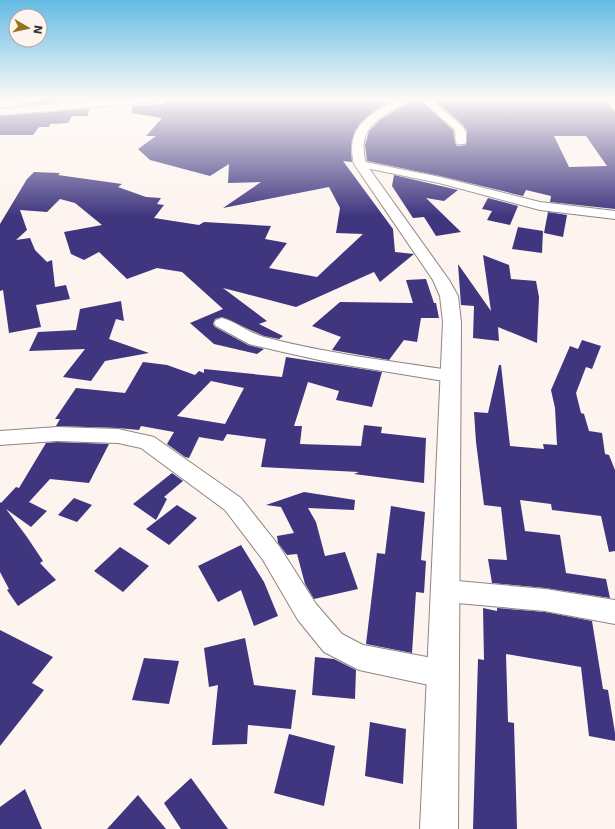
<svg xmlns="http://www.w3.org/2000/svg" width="615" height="829" font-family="'DejaVu Sans',sans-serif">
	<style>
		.building { fill: #3f367f; fill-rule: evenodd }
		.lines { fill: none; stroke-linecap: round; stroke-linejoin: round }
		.minor-casing { stroke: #8e8582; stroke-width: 2 }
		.tertiary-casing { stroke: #8e8582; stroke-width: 2 }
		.secondary-casing { stroke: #8e8582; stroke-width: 2 }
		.minor { fill: #fff; fill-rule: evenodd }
		.tertiary { fill: #fff; fill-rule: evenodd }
		.secondary { fill: #fff; fill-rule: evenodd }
	</style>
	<rect width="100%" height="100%" fill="#fdf3ef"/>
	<path class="building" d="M 41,99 L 85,99 L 85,100 L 23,105 L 23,104 L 41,102 Z
		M 194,99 L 394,99 L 377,109 L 361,122 L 355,131 L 352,140 L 351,151 L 352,162 L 343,161 L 393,229 L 395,252 L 414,254 L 380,282 L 374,272 L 296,307 L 223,288 L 267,321 L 259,324 L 283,336 L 279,339 L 264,336 L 222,317 L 215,319 L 213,324 L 215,327 L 248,345 L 264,349 L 257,354 L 214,344 L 190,323 L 223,309 L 182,272 L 157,268 L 127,279 L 99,252 L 84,260 L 71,254 L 64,232 L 102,225 L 75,203 L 60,199 L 47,212 L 20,210 L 27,230 L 16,240 L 30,238 L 35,250 L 47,262 L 52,260 L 55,287 L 66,285 L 70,299 L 36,305 L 41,327 L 9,333 L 3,290 L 0,291 L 0,224 L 27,179 L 34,172 L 60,173 L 58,175 L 122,184 L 118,187 L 146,197 L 161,198 L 157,204 L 164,205 L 154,218 L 199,225 L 204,222 L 271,226 L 265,239 L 287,243 L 269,268 L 317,277 L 363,234 L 336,233 L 340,208 L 329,187 L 223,208 L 261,182 L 228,183 L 229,164 L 210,176 L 150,160 L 138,149 L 156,136 L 146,136 L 162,118 L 132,113 L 132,106 L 164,104 L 165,101 Z
		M 413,99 L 419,99 L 453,130 L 455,143 L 457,146 L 466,145 L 467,131 L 462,124 L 433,99 L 607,101 L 615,111 L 615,209 L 550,202 L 551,196 L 526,190 L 523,196 L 440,176 L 367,161 L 365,145 L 369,131 L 380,120 ZM 554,136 L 586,136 L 607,166 L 569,167 Z
		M 89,109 L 88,116 L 72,116 L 68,123 L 50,124 L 49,127 L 39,127 L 33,135 L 0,135 L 0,116 Z
		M 394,175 L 458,190 L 444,201 L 426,198 L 461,232 L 436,236 L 424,217 L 413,218 L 392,186 Z
		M 488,198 L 518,206 L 510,225 L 487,220 L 492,211 L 482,209 Z
		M 548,212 L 567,215 L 563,237 L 544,233 Z
		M 518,227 L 543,231 L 542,253 L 512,249 Z
		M 483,255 L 509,265 L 511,279 L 536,281 L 539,297 L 537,343 L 498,327 L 499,341 L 473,338 L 474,306 L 461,305 L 458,264 L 491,311 Z
		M 426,279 L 434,303 L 436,303 L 439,318 L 421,318 L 417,342 L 404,340 L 389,360 L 332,350 L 341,337 L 312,326 L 340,302 L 413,303 L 406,280 Z
		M 121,301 L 124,321 L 116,319 L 109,339 L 149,353 L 105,361 L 91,381 L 63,377 L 85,349 L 29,351 L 38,332 L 76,330 L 80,309 Z
		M 582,340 L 601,346 L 592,369 L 586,367 L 576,393 L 581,413 L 584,414 L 589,431 L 602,433 L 605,454 L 609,455 L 615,470 L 615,551 L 609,552 L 601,516 L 552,510 L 551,504 L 520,500 L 525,531 L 560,535 L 566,573 L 606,579 L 610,598 L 545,588 L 492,583 L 488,559 L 507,560 L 501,507 L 484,505 L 476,442 L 474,412 L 488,413 L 499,365 L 501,365 L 510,446 L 544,449 L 543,444 L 557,445 L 555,408 L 551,390 L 570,346 L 578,349 Z
		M 286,357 L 382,372 L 372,407 L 336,400 L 339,391 L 308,382 L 294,426 L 302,426 L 300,444 L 361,446 L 364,425 L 382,427 L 381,433 L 426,438 L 424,483 L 354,474 L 359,472 L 261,467 L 266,439 L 227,434 L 223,441 L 199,437 L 189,458 L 185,457 L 167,444 L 174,432 L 141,426 L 139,430 L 118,428 L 56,426 L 60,419 L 55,419 L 76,388 L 125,393 L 143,362 L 167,365 L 195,375 L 199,371 L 204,373 L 204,369 L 282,377 ZM 211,381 L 244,388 L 225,424 L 177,416 Z
		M 57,442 L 109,444 L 89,483 L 50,479 L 29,502 L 47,511 L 31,527 L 6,509 L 27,537 L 43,561 L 40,563 L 56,580 L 18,606 L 7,590 L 9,589 L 0,572 L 0,502 L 1,503 L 16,487 L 19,488 L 46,443 Z
		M 172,473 L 183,481 L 164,497 L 167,499 L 156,520 L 133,504 Z
		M 304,492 L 355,500 L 354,510 L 308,508 L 316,522 L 325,556 L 345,552 L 358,589 L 314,599 L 305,584 L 297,554 L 287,555 L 278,543 L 277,536 L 294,533 L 281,507 L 266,505 Z
		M 74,498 L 92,505 L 77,522 L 58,515 Z
		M 177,505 L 197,518 L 169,545 L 146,529 Z
		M 391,506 L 425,512 L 421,560 L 426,561 L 424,593 L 416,592 L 412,653 L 366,644 L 377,553 L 385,554 Z
		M 241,545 L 264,582 L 278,616 L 254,626 L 241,590 L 218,602 L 198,566 Z
		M 120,547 L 149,566 L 123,592 L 94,571 Z
		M 483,608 L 497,611 L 497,608 L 545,612 L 592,621 L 603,689 L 608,690 L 615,733 L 615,741 L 589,736 L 581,667 L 506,654 L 508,722 L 514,723 L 517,829 L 473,829 L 478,659 L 484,660 Z
		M 0,630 L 53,657 L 32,683 L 44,690 L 0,746 Z
		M 245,638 L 254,685 L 296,690 L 291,729 L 248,725 L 247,744 L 212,745 L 218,685 L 209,687 L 204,648 Z
		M 315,657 L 334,659 L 356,670 L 355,699 L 312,695 Z
		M 144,658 L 179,661 L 169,704 L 132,700 Z
		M 370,722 L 406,729 L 403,784 L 365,776 Z
		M 289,734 L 335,746 L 324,806 L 274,793 Z
		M 191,778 L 228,829 L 181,829 L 164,803 Z
		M 25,789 L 42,829 L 0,829 L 0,807 Z
		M 138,795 L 166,829 L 107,829 Z"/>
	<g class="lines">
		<defs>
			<path id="minor" d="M 420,99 L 430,99 L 461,125 L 466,132 L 466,142 L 465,144 L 457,144 C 454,140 457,134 454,129 Z
				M 360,161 L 440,177 L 540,202 L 615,211 L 615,219 L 540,210 L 439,183 L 356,166 L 355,164 Z
				M 222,318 C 237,322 249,333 264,337 C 325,353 388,361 450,370 L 456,372 L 459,376 L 456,380 L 450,382 L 328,362 L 283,352 L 249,344 L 216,326 L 214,323 L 216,320 Z
				M 57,427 L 118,429 L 154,437 L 241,498 L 279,546 L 316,604 L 342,634 L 363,645 L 443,660 L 453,664 L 457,674 L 453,684 L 443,688 L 359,670 L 324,652 L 298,620 L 263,560 L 225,510 L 141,448 L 118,443 L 57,441 L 0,445 L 0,431 Z
				M 446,580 L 545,589 L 615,600 L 615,624 L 545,611 L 446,602 L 437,599 L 434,591 L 437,583 Z"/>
			<path id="tertiary" d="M 398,99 L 412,99 C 407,104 401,106 395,109 C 370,123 358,134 366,164 L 449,280 L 458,296 L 461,322 L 458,829 L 420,829 L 443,322 L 440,296 L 433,280 L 354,164 C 345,127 369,114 398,99 Z"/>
			<path id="secondary" d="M 114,99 L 161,99 L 156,102 L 0,115 L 0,109 Z"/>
		</defs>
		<use href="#minor" class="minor-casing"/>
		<use href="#tertiary" class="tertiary-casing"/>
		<use href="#secondary" class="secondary-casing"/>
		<use href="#minor" class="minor"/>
		<use href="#tertiary" class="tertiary"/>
		<use href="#secondary" class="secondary"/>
	</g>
	<linearGradient id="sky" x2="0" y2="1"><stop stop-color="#63bbe3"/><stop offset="0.46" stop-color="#fefaf8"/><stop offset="1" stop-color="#fefaf8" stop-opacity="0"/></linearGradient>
	<rect width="615" height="216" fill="url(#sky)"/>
	<g transform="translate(28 28) rotate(99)"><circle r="19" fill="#fdf3ef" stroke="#ada5a2"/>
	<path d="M0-3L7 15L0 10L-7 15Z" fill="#94741c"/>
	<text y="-6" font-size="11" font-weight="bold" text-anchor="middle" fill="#34302f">N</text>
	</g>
</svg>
